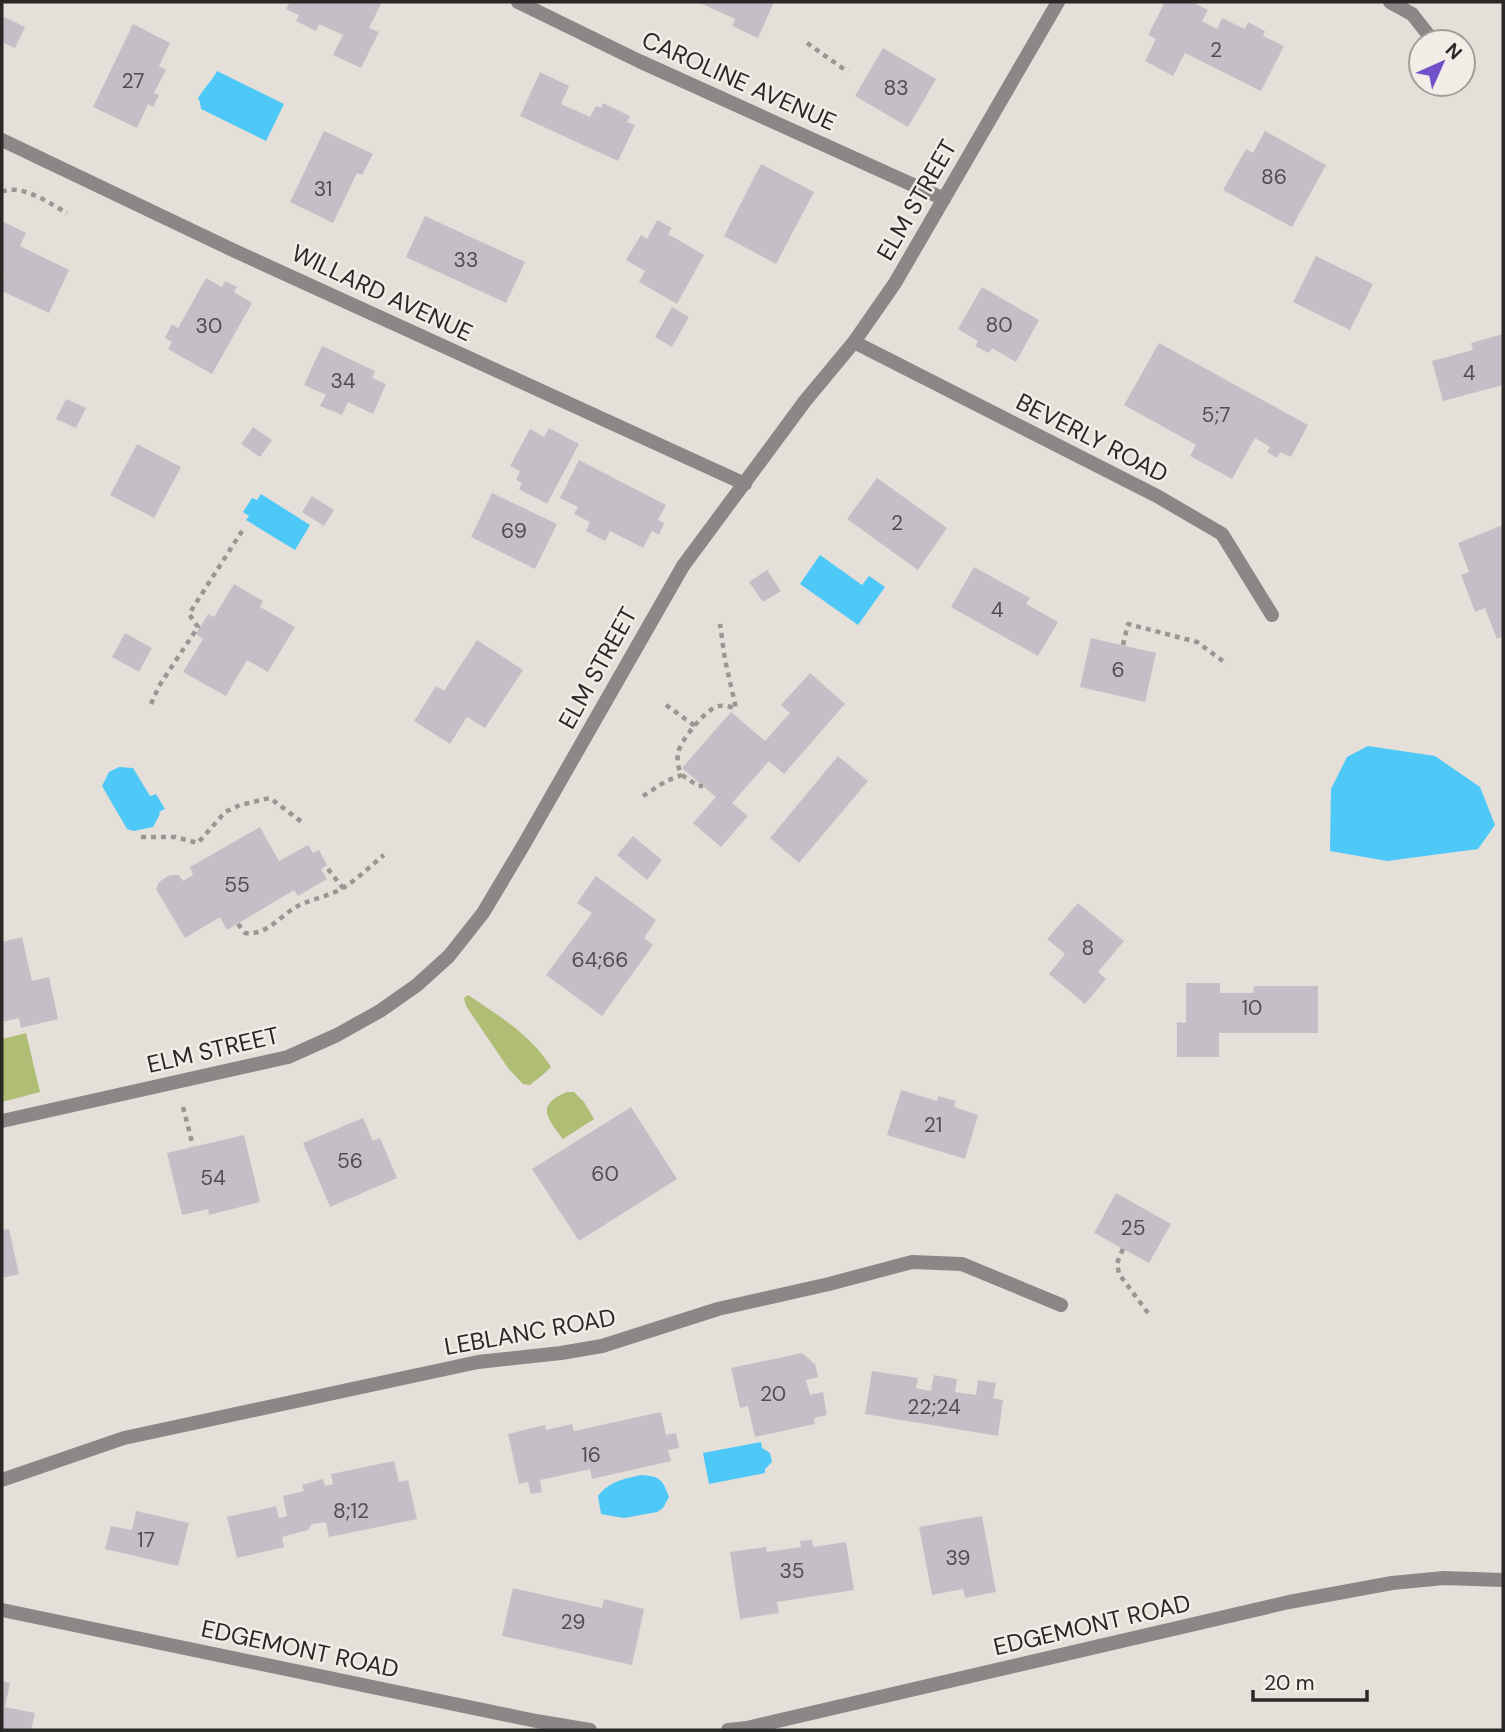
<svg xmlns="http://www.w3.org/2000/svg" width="1505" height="1732" font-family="'DM Sans',sans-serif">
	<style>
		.green { fill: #b0bd75 }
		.water { fill: #4dc8f7 }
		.building { fill: #c4bfc6 }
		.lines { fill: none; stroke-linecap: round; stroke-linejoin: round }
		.path { stroke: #9a9691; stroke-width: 4.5; stroke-dasharray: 5 5; stroke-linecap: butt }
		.minor { stroke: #8b8786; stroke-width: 14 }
		.labels { text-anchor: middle; stroke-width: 5; stroke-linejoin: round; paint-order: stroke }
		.number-label { font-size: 21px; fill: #504e4e }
		.street-label { font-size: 24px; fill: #2a2826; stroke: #f2ede6 }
	</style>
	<rect width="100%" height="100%" fill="#e5dfd9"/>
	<path class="green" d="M 468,995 C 498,1015 532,1036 551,1067 L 546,1072 L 530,1085 L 523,1084 L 508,1068 L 466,1006 L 464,998 Z
		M 26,1033 L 40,1092 L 2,1102 L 2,1039 Z
		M 567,1092 L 574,1092 L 584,1102 L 594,1119 L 563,1139 C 547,1118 535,1105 567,1092 Z"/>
	<path class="water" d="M 217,71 L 284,104 L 266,141 L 201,109 L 200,102 L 198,98 C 204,88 212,81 217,71 Z
		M 261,494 L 310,525 L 295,550 L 246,520 L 249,516 L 243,512 L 252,498 L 257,500 Z
		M 820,555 L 862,585 L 869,576 L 885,587 L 858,625 L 800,584 Z
		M 1368,746 L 1435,756 L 1480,787 L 1495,825 L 1478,849 L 1387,861 L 1330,851 L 1331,789 L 1347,757 Z
		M 119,767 L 133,768 L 150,796 L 156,794 L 165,809 L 159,812 L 160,814 L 153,827 L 134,831 L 127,829 L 102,786 L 109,772 Z
		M 761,1442 L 762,1448 L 770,1453 L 772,1462 L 765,1469 L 765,1473 L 709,1484 L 703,1453 Z
		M 641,1475 C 660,1476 663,1480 669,1497 L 663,1508 L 657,1512 L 624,1518 L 601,1514 L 598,1496 C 610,1481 624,1479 641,1475 Z"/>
	<path class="building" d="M 290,2 L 382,2 L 369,28 L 379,32 L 361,68 L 333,55 L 343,35 L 319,24 L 316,31 L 296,21 L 299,15 L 286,9 Z
		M 698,2 L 774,2 L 758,38 L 732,26 L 735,19 Z
		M 1165,2 L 1192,2 L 1208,10 L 1202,21 L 1217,29 L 1222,18 L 1245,29 L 1248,22 L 1265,31 L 1263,36 L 1284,46 L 1261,91 L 1185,53 L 1173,76 L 1145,61 L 1156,39 L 1148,35 Z
		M 2,16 L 25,27 L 15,48 L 2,42 Z
		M 133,24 L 170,43 L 159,66 L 166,70 L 154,93 L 159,95 L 153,107 L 148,104 L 137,128 L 93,107 Z
		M 883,48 L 936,79 L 908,127 L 855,96 Z
		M 540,72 L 569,86 L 561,104 L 590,117 L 596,106 L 601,108 L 603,103 L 630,116 L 627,122 L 635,125 L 618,161 L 520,116 Z
		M 324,131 L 373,154 L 362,175 L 357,173 L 333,223 L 290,202 Z
		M 1265,131 L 1326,165 L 1292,227 L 1223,190 L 1246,149 L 1253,153 Z
		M 761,164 L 814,192 L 776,264 L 724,236 Z
		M 425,216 L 525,262 L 506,303 L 406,257 Z
		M 657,220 L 672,228 L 668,234 L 704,255 L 677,304 L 639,282 L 645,271 L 626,260 L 641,235 L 647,239 Z
		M 2,221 L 26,233 L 20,246 L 69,270 L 49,313 L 2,291 L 2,282 L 4,276 L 2,275 Z
		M 1316,256 L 1373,284 L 1350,330 L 1293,302 Z
		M 206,278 L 222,287 L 225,281 L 237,287 L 234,292 L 252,303 L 212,374 L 168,349 L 172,342 L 165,338 L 172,324 L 178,328 Z
		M 982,287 L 1039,320 L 1016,362 L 992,348 L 989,353 L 975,346 L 978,341 L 958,329 Z
		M 672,307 L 689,317 L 672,347 L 655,337 Z
		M 1503,334 L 1503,385 L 1443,401 L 1432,361 L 1473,350 L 1471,343 Z
		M 1159,343 L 1308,425 L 1291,457 L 1280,452 L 1277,458 L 1267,452 L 1270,447 L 1255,438 L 1232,479 L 1190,456 L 1196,445 L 1124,405 Z
		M 322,346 L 375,371 L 372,378 L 386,384 L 373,414 L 348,402 L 342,415 L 320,406 L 326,395 L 304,385 Z
		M 66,399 L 86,408 L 76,428 L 56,419 Z
		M 253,427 L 272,440 L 260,457 L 241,444 Z
		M 549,428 L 579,444 L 547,504 L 519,489 L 522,483 L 516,480 L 520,471 L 510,466 L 530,429 L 544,437 Z
		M 137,444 L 181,467 L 154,518 L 110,495 Z
		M 579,460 L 666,505 L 658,520 L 664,523 L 659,535 L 652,531 L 643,548 L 610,531 L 605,541 L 586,531 L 590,522 L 574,514 L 578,507 L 560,498 Z
		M 877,478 L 947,528 L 918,570 L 847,519 Z
		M 492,493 L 557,524 L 535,569 L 471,537 Z
		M 312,496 L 334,510 L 324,526 L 302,512 Z
		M 1503,525 L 1503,636 L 1497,639 L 1485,608 L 1475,612 L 1461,575 L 1469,572 L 1458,543 Z
		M 974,567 L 1030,598 L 1026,604 L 1058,622 L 1038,656 L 951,607 Z
		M 767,570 L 781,591 L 763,602 L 749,582 Z
		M 234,584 L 263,601 L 260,607 L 295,627 L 268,672 L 247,660 L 226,696 L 183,672 L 203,639 L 196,634 L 208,614 L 214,617 Z
		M 125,633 L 152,648 L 139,672 L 112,657 Z
		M 1091,638 L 1156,653 L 1145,702 L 1080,687 Z
		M 477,640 L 523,670 L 485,728 L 467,717 L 450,744 L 414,721 L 436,686 L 444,691 Z
		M 810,673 L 845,704 L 784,774 L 769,761 L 732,803 L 748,816 L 721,847 L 693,823 L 716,797 L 682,768 L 731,712 L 765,741 L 790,713 L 781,705 Z
		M 838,756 L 868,781 L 799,863 L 770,838 Z
		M 260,827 L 279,861 L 308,845 L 313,853 L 319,850 L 327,865 L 321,869 L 327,879 L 298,896 L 294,890 L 227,930 L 220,917 L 185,938 L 156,889 L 159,882 L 170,875 L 179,875 L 183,881 L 193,875 L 190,867 Z
		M 633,836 L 662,860 L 647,880 L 617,855 Z
		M 596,876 L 656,920 L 644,938 L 653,945 L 602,1016 L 546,975 L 592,913 L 577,903 Z
		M 1078,903 L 1124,941 L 1098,972 L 1106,979 L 1085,1004 L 1049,974 L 1065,954 L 1047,939 Z
		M 22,937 L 32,981 L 49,977 L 58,1019 L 21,1028 L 19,1018 L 2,1022 L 2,942 Z
		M 1186,983 L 1220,983 L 1220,993 L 1253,993 L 1254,986 L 1318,986 L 1318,1033 L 1219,1033 L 1219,1057 L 1177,1057 L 1177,1022 L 1186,1023 Z
		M 901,1090 L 937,1101 L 938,1096 L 956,1101 L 954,1107 L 978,1115 L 965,1159 L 887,1135 Z
		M 631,1107 L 677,1179 L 579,1241 L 532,1169 Z
		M 363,1118 L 373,1141 L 380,1138 L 397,1178 L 330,1207 L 303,1143 Z
		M 244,1135 L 260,1202 L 209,1215 L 208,1209 L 182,1215 L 167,1153 Z
		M 1116,1193 L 1171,1224 L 1149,1263 L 1094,1233 Z
		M 9,1229 L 19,1274 L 2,1278 L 2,1230 Z
		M 802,1353 L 815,1364 L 818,1377 L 806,1380 L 810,1395 L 823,1392 L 827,1415 L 814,1418 L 815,1424 L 755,1437 L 748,1406 L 740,1408 L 731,1368 Z
		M 872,1371 L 918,1378 L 916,1388 L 931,1391 L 934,1375 L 957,1379 L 955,1392 L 976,1395 L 978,1380 L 996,1383 L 993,1398 L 1003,1400 L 998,1436 L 865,1414 Z
		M 661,1412 L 666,1435 L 676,1433 L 679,1448 L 668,1450 L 671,1461 L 592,1479 L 590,1469 L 540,1480 L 542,1492 L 531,1494 L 528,1482 L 519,1484 L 508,1434 L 545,1425 L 546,1430 L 572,1424 L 574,1431 Z
		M 394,1461 L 399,1482 L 408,1480 L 417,1519 L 329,1537 L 326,1522 L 312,1524 L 308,1530 L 282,1537 L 284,1547 L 237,1558 L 227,1517 L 276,1506 L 279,1518 L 287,1516 L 283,1496 L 304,1491 L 302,1485 L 323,1479 L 325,1486 L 333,1484 L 331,1474 Z
		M 136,1511 L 189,1523 L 178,1566 L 105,1549 L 111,1526 L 132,1530 Z
		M 982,1516 L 996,1592 L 965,1598 L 963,1589 L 932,1595 L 919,1527 Z
		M 812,1540 L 813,1547 L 846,1542 L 854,1590 L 777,1602 L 779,1613 L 740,1619 L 730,1552 L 766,1547 L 767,1552 L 801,1547 L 800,1541 Z
		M 513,1588 L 602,1608 L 604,1599 L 644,1609 L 632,1665 L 502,1636 Z
		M 2,1681 L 10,1683 L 5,1707 L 35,1713 L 31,1730 L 2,1730 Z"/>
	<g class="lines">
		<path class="path" d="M 807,43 L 848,72
			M 2,192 C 21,183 51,204 67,213
			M 1123,645 L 1128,624 L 1197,642 L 1227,664
			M 151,704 L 159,686 L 198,627 L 189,614 L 242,531
			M 666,705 L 695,726
			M 682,775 L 698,786 L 703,786
			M 643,796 L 666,781 L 682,775 C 678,769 677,760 678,753 C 680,741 706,708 719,706 C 724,705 731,707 736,708 L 725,660 L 720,624
			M 141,837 L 175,837 L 198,843 L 225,812 L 240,805 L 270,798 L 303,823
			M 328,869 L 343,888
			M 238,924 L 245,933 C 266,936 279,917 296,907 C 310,899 327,897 341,889 C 357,880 370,866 384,855
			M 183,1107 L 193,1146
			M 1123,1249 L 1117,1263 L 1119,1274 L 1148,1313"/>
		<path class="minor" d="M 518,2 L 639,61 L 944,199
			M 1390,2 L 1412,14 L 1434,42
			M 2,140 L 237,252 L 745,484
			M 854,342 L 1157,496 L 1222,534 L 1272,615
			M 2,1121 L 288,1057 L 337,1035 L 380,1011 L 417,985 L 449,956 L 483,913 L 523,846 L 683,566 L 805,401 L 854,342 L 895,283 L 1058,2
			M 2,1480 L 124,1438 L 478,1362 L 561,1353 L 602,1346 L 718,1309 L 829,1284 L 912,1262 L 962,1264 L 1061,1305
			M 2,1610 L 536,1721 L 590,1730
			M 728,1730 L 747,1728 L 1289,1602 L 1392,1583 L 1444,1578 L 1503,1580"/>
	</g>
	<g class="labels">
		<g class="number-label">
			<text x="1216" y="57">2</text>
			<text x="133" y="88">27</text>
			<text x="896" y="95">83</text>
			<text x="1274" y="184">86</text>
			<text x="323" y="196">31</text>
			<text x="466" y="267">33</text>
			<text x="999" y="332">80</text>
			<text x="209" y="333">30</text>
			<text x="1469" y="380">4</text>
			<text x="343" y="388">34</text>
			<text x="1216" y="422">5;7</text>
			<text x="897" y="530">2</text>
			<text x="514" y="538">69</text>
			<text x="997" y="617">4</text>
			<text x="1118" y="677">6</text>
			<text x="237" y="892">55</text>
			<text x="1088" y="955">8</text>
			<text x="600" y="967">64;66</text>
			<text x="1252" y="1015">10</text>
			<text x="933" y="1132">21</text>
			<text x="350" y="1168">56</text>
			<text x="605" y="1181">60</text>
			<text x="213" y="1185">54</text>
			<text x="1133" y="1235">25</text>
			<text x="773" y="1401">20</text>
			<text x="934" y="1414">22;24</text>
			<text x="591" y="1462">16</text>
			<text x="351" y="1518">8;12</text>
			<text x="146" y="1547">17</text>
			<text x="958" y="1565">39</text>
			<text x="792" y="1578">35</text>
			<text x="573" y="1629">29</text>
		</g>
		<g class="street-label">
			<text transform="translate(739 81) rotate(24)" y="8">CAROLINE AVENUE</text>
			<text transform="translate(917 200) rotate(-60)" y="8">ELM STREET</text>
			<text transform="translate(382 293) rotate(25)" y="8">WILLARD AVENUE</text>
			<text transform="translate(1092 438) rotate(27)" y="8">BEVERLY ROAD</text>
			<text transform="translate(598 668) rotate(-61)" y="8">ELM STREET</text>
			<text transform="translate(213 1050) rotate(-13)" y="8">ELM STREET</text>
			<text transform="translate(530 1332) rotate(-10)" y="8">LEBLANC ROAD</text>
			<text transform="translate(1092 1625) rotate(-13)" y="8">EDGEMONT ROAD</text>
			<text transform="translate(300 1649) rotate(12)" y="8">EDGEMONT ROAD</text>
		</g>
	</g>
	<rect width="1505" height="1732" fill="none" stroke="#2a2826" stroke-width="7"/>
	<g transform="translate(1442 63) rotate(45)"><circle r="33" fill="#f2ede6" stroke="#a29e99" stroke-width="2"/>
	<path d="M0-5L12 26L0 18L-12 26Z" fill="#7150c9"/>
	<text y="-10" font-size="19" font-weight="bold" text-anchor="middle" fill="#2a2826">N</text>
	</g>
	<path d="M1253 1690v10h114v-10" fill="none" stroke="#2a2826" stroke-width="3.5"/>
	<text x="1264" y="1690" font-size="21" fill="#2a2826" stroke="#f2ede6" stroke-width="5" paint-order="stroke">20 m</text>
</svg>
